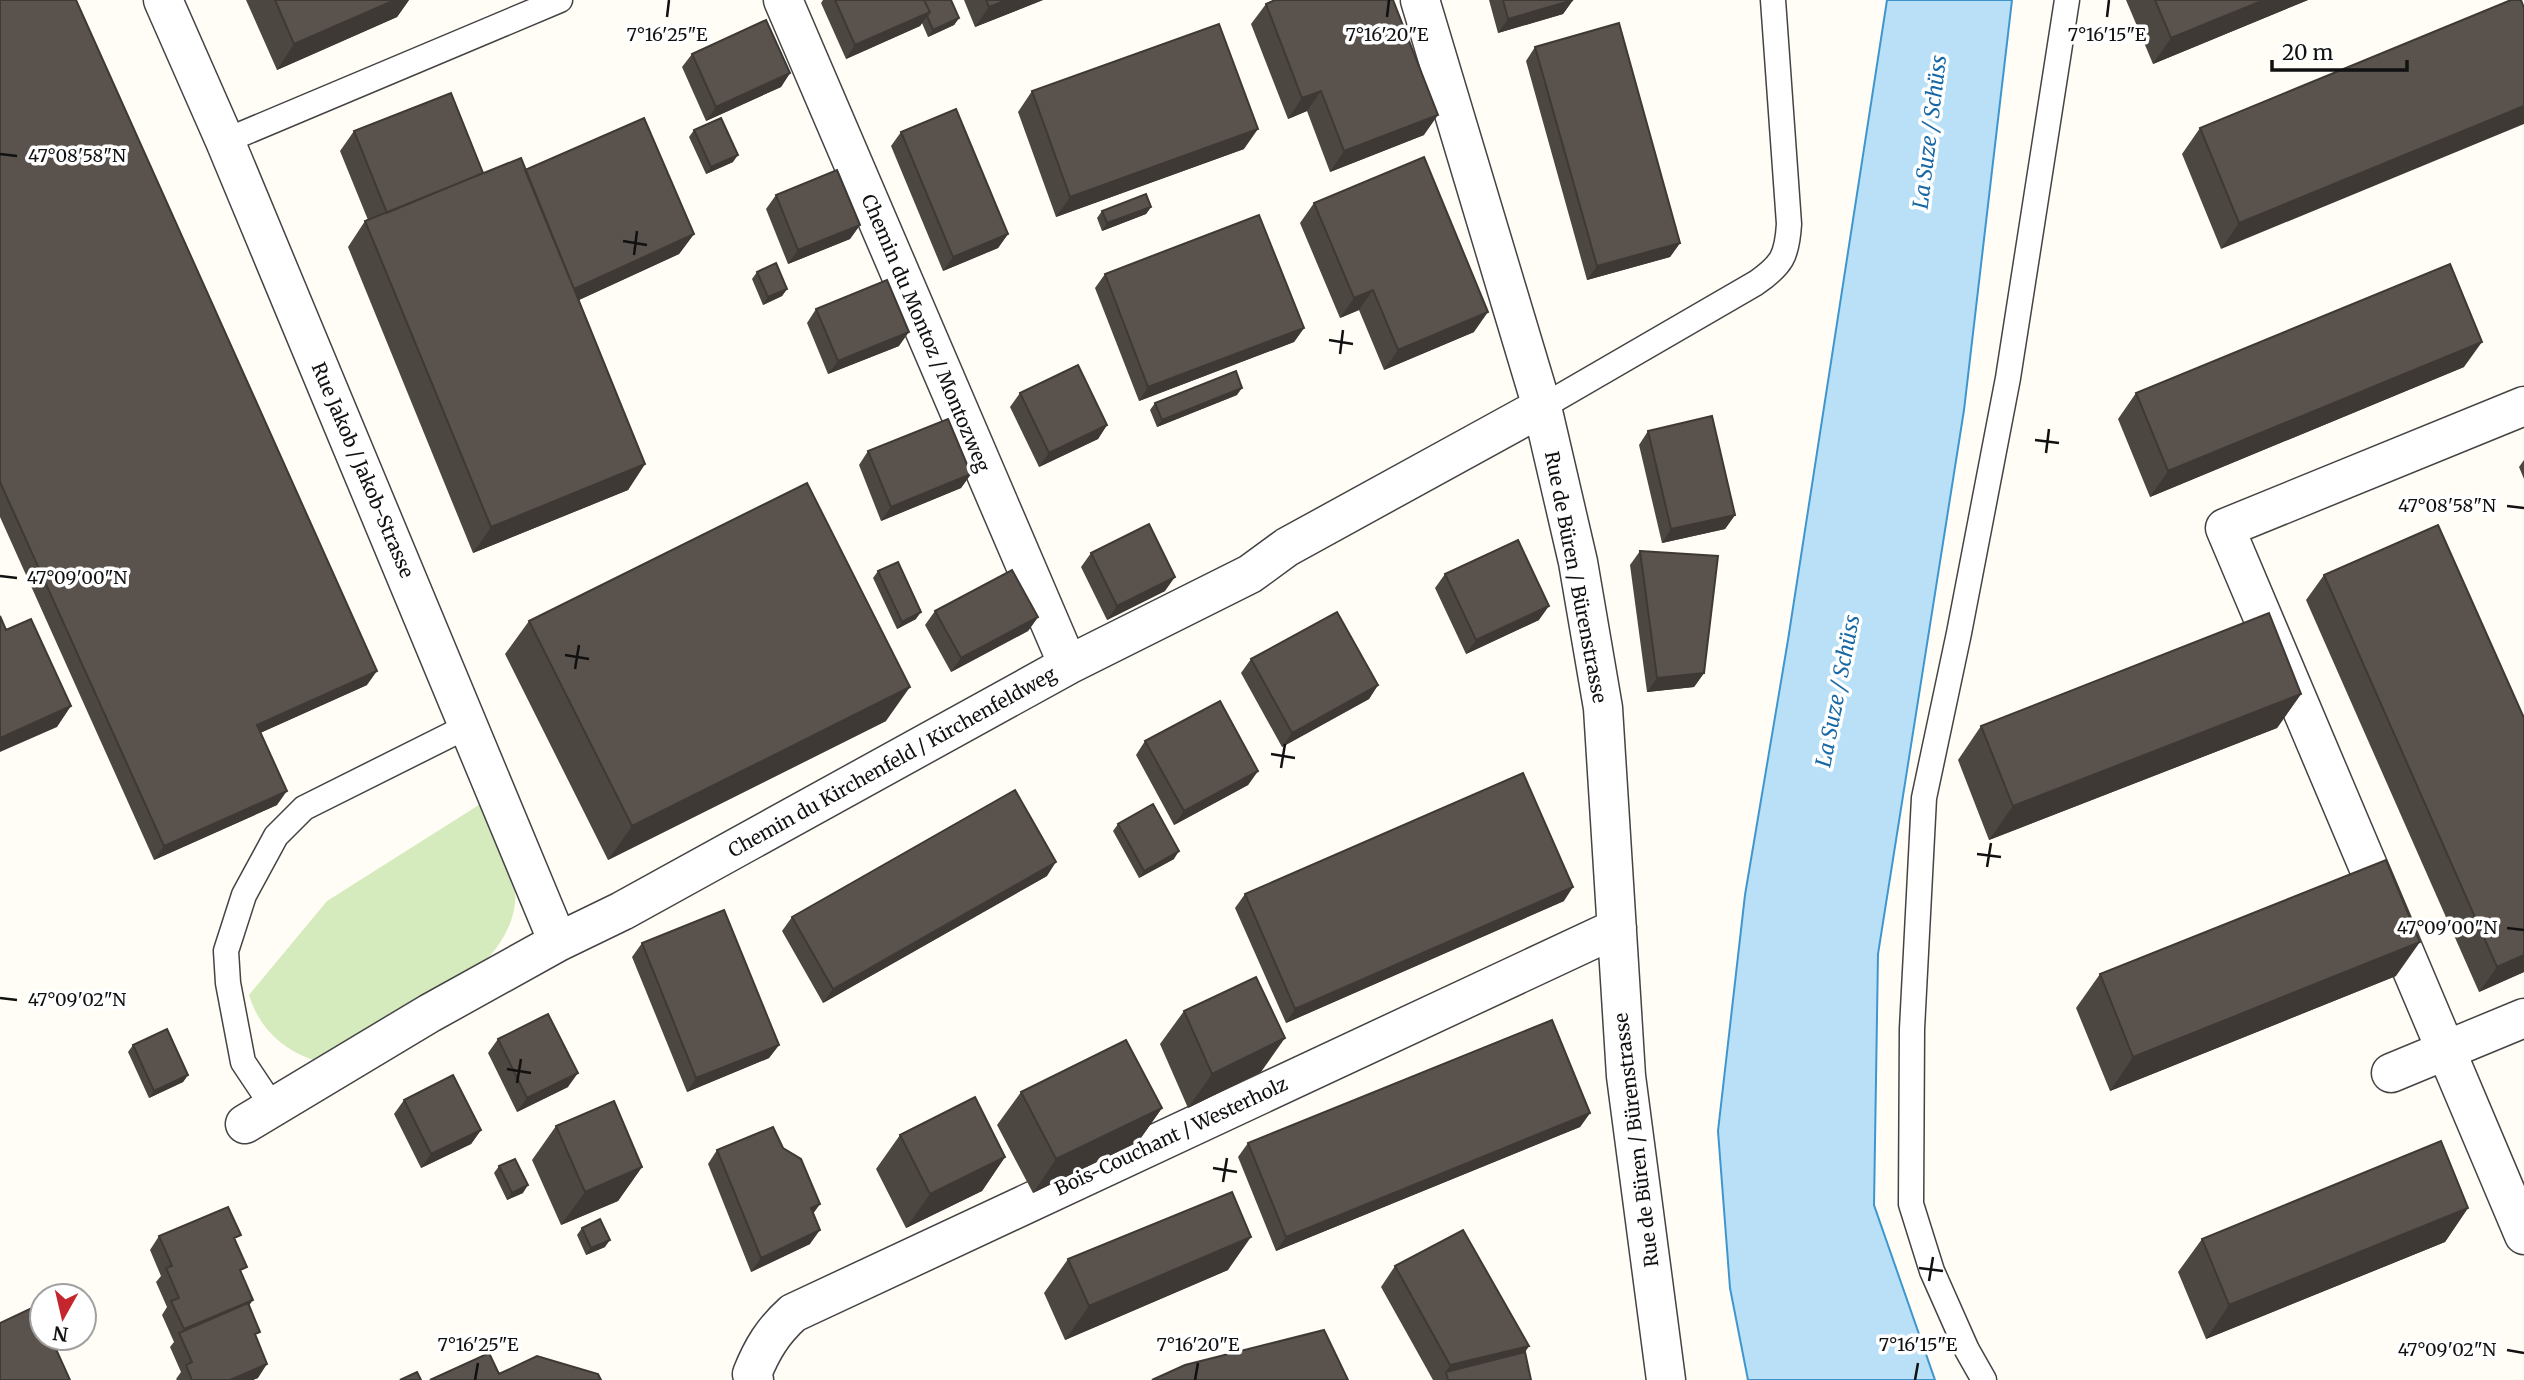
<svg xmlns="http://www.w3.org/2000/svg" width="2524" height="1380" font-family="Merriweather,serif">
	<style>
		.green { fill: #d5ebbd }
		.water { fill: #b9e0f7; stroke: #3f96cf; stroke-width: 2 }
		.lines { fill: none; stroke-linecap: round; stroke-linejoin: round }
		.lane-casing { stroke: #444; stroke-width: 27 }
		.street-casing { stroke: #444; stroke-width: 41 }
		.lane { stroke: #fff; stroke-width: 24 }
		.street { stroke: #fff; stroke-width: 38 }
		.wall { fill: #4d4742 }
		.shaded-wall { fill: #3f3936 }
		.building { fill: #5a524d; stroke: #3f3936; stroke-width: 2 }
		.ticks { fill: none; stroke: #111; stroke-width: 2.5 }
		.labels { text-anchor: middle; stroke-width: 7; stroke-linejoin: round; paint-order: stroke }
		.street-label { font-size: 19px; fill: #111; stroke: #fff }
		.water-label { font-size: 21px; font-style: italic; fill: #1768a6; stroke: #fff }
		.ticks-label { font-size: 18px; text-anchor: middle; fill: #111; stroke: #fff; stroke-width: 7; stroke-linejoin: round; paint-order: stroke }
	</style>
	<rect width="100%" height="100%" fill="#fffdf5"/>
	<path class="green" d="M 482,803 C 492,828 508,858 514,884 C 521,917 499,951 475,970 L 313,1060 C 280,1048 259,1027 249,995 L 327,901 Z"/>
	<path class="water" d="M 1887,0 L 2012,0 L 1964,410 L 1878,954 L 1874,1205 L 1935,1380 L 1748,1380 L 1730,1288 L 1718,1131 L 1745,895 L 1788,640 Z"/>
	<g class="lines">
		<defs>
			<path id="lane" d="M 225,141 L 560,0
				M 1542,407 L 1756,283 C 1782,265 1787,256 1789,224 L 1773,0
				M 273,1107 L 243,1062 L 228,983 L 226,951 L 244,895 L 276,836 L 304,808 L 470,725
				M 1984,1380 L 1967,1350 L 1932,1271 L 1911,1204 L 1912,1029 L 1924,798 L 1959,633 L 2008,378 L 2067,0"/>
			<path id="street" d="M 163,0 L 225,141 L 558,942
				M 783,0 L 1068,665
				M 1420,0 L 1542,407 L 1578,562 L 1603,708 L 1626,1076 L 1666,1380
				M 2524,406 L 2225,528 L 2524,1235
				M 2391,1073 L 2524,1018
				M 245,1124 L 430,1013 L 558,942 L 622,911 L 1068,665 L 1250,574 L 1287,547 L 1542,407
				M 754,1380 L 752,1374 C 762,1349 773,1331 793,1313 L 1617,928"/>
		</defs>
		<use href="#lane" class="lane-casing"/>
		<use href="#street" class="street-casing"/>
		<use href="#lane" class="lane"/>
		<use href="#street" class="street"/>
	</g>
	<path class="wall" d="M 0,0 L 367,685 L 260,733 L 277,805 L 154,860 L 0,517 Z
		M 246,0 L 409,0 L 397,17 L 277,70 Z
		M 823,0 L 951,0 L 959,18 L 954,25 L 928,37 L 922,23 L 920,26 L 846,59 L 821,3 Z
		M 964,0 L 1043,0 L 975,27 Z
		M 1489,0 L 1573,0 L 1563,14 L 1498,33 Z
		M 2126,0 L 2308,0 L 2153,64 Z
		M 2511,0 L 2221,249 L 2182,154 L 2200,128 Z
		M 1266,4 L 1424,135 L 1330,172 L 1307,111 L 1288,119 L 1251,24 Z
		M 1535,47 L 1680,243 L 1670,257 L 1587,280 L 1526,61 Z
		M 692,54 L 790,73 L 781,87 L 706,121 L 682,67 Z
		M 1032,91 L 1244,149 L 1056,217 L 1018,112 Z
		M 694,130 L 733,162 L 706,174 L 689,137 Z
		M 354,131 L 483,173 L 525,170 L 694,234 L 679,254 L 579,300 L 645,464 L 628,490 L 473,553 L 348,247 L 365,221 L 368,220 L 340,151 Z
		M 901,132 L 1008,234 L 998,248 L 943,271 L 891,146 Z
		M 776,195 L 860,225 L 850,239 L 788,264 L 766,209 Z
		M 1314,203 L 1474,332 L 1384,370 L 1359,310 L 1340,318 L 1300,223 Z
		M 1151,207 L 1146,214 L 1102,231 L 1097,218 L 1102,211 Z
		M 757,272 L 787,289 L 782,296 L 763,305 L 752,279 Z
		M 1105,274 L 1304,328 L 1294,342 L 1139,401 L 1095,288 Z
		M 816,309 L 899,346 L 828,374 L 807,323 Z
		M 2464,367 L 2150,497 L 2118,419 L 2136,393 Z
		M 1020,393 L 1107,425 L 1098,439 L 1039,467 L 1010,407 Z
		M 1237,395 L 1157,427 L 1150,410 L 1155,403 Z
		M 1648,431 L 1735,515 L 1725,529 L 1662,543 L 1639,445 Z
		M 868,451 L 971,474 L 961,488 L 881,521 L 859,465 Z
		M 2524,460 L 2524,479 L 2519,467 Z
		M 1640,551 L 1704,673 L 1694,687 L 1647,692 L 1630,565 Z
		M 1091,553 L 1165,591 L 1107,620 L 1081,567 Z
		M 878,571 L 916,619 L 897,629 L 873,578 Z
		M 1445,574 L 1539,620 L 1466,654 L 1435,588 Z
		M 2324,575 L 2524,718 L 2524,972 L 2479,992 L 2306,600 Z
		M 935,611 L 1038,617 L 1028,631 L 951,672 L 925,625 Z
		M 529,621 L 886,721 L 608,860 L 505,654 Z
		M 1251,659 L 1378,685 L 1369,699 L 1282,747 L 1241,673 Z
		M 2301,694 L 2277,728 L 1989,840 L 1958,760 L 1981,726 Z
		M 1145,741 L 1258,771 L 1248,785 L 1174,825 L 1136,755 Z
		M 1118,824 L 1174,859 L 1139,878 L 1113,831 Z
		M 1047,876 L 823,1003 L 782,931 L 792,917 Z
		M 1245,894 L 1564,901 L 1286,1023 L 1235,908 Z
		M 642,943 L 779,1045 L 769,1058 L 687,1092 L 632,957 Z
		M 2100,974 L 2396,976 L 2110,1091 L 2076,1008 Z
		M 1184,1011 L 1261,1072 L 1188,1108 L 1160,1044 Z
		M 498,1039 L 568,1087 L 517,1112 L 488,1053 Z
		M 133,1045 L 188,1075 L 183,1082 L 149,1098 L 128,1052 Z
		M 1021,1092 L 1162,1108 L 1138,1142 L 1033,1193 L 997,1125 Z
		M 404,1100 L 481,1130 L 471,1144 L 421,1168 L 394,1114 Z
		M 1590,1113 L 1580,1127 L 1276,1251 L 1238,1157 L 1248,1143 Z
		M 556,1126 L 642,1167 L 618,1201 L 561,1225 L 532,1160 Z
		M 900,1135 L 1005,1157 L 982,1191 L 906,1228 L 876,1169 Z
		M 783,1148 L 820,1204 L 813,1213 L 810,1244 L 751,1272 L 708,1164 L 717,1150 Z
		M 499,1166 L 523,1193 L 507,1200 L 494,1173 Z
		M 2468,1208 L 2445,1242 L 2206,1339 L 2178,1272 L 2202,1239 Z
		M 582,1228 L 605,1247 L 586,1255 L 577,1235 Z
		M 159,1236 L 236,1242 L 242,1275 L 256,1338 L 258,1378 L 253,1380 L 177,1380 L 176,1379 L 181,1372 L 170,1347 L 174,1342 L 162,1315 L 167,1307 L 156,1282 L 161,1276 L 150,1250 Z
		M 1068,1259 L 1228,1270 L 1065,1340 L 1044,1293 Z
		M 1395,1266 L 1529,1346 L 1525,1352 L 1531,1380 L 1433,1380 L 1381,1287 Z"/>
	<path class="shaded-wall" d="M 395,0 L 409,0 L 397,17 L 277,70 L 294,44 Z
		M 1007,0 L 1043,0 L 975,27 L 989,7 Z
		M 1573,0 L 1563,14 L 1498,33 L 1508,19 Z
		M 2264,0 L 2308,0 L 2153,64 L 2171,38 Z
		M 930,12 L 920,26 L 846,59 L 855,45 Z
		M 959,18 L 954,25 L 928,37 L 933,30 Z
		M 790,73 L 781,87 L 706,121 L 716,107 Z
		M 1321,91 L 1307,111 L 1288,119 L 1302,98 Z
		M 2524,106 L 2524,124 L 2221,249 L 2239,223 Z
		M 1438,115 L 1424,135 L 1330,172 L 1344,151 Z
		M 1258,129 L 1244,149 L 1056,217 L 1070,197 Z
		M 738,155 L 733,162 L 706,174 L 711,167 Z
		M 1151,207 L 1146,214 L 1102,231 L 1107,223 Z
		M 860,225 L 850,239 L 788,264 L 798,250 Z
		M 694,234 L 679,254 L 555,311 L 569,291 Z
		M 1008,234 L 998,248 L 943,271 L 953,257 Z
		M 1680,243 L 1670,257 L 1587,280 L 1597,266 Z
		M 787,289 L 782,296 L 763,305 L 768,297 Z
		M 1373,290 L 1359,310 L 1340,318 L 1354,298 Z
		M 1488,312 L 1474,332 L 1384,370 L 1398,350 Z
		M 1304,328 L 1294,342 L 1139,401 L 1148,387 Z
		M 909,332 L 899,346 L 828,374 L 838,361 Z
		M 2482,342 L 2464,367 L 2150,497 L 2168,471 Z
		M 1242,388 L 1237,395 L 1157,427 L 1162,420 Z
		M 1107,425 L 1098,439 L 1039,467 L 1049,453 Z
		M 645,464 L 628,490 L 473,553 L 491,527 Z
		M 971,474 L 961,488 L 881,521 L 891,507 Z
		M 1735,515 L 1725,529 L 1662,543 L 1671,529 Z
		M 1175,577 L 1165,591 L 1107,620 L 1117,606 Z
		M 1549,606 L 1539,620 L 1466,654 L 1476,640 Z
		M 921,612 L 916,619 L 897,629 L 902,622 Z
		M 1038,617 L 1028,631 L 951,672 L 961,658 Z
		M 377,671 L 367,685 L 247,739 L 257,725 Z
		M 1704,673 L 1694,687 L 1647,692 L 1657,678 Z
		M 1378,685 L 1369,699 L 1282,747 L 1292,733 Z
		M 910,687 L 886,721 L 608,860 L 632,826 Z
		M 2301,694 L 2277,728 L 1989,840 L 2013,806 Z
		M 71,706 L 57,727 L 0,752 L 0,738 Z
		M 1258,771 L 1248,785 L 1174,825 L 1184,811 Z
		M 287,791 L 277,805 L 154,860 L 164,846 Z
		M 1179,851 L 1174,859 L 1139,878 L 1144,871 Z
		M 1056,862 L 1047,876 L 823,1003 L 833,989 Z
		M 1573,887 L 1564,901 L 1286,1023 L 1295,1009 Z
		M 2420,942 L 2396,976 L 2110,1091 L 2133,1057 Z
		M 2524,955 L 2524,972 L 2479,992 L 2497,967 Z
		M 1285,1038 L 1261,1072 L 1188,1108 L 1212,1074 Z
		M 779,1045 L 769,1058 L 687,1092 L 696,1078 Z
		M 578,1073 L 568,1087 L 517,1112 L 527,1098 Z
		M 188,1075 L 183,1082 L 149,1098 L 154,1091 Z
		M 1162,1108 L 1138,1142 L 1033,1193 L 1056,1159 Z
		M 1590,1113 L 1580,1127 L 1276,1251 L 1286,1237 Z
		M 481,1130 L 471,1144 L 421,1168 L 431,1154 Z
		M 1005,1157 L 982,1191 L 906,1228 L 930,1194 Z
		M 642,1167 L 618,1201 L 561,1225 L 585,1192 Z
		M 528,1185 L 523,1193 L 507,1200 L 512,1193 Z
		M 820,1204 L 810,1218 L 811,1208 Z
		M 2468,1208 L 2445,1242 L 2206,1339 L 2229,1305 Z
		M 820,1230 L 810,1244 L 751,1272 L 761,1258 Z
		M 1251,1237 L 1228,1270 L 1065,1340 L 1089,1306 Z
		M 610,1240 L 605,1247 L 586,1255 L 591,1248 Z
		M 253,1300 L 243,1314 L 180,1335 L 184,1329 Z
		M 1529,1346 L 1515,1366 L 1446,1372 L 1450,1365 Z
		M 267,1364 L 258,1378 L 253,1380 L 230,1380 Z"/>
	<path class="building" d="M 0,0 L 76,0 L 377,671 L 257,725 L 287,791 L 164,846 L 0,482 Z
		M 275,0 L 395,0 L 294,44 Z
		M 835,0 L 924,0 L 930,12 L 855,45 Z
		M 924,0 L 951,0 L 959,18 L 933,30 L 927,16 L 930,12 Z
		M 986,0 L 1007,0 L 989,7 Z
		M 1275,0 L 1393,0 L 1438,115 L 1344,151 L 1321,91 L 1302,98 L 1266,4 Z
		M 1503,0 L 1573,0 L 1508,19 Z
		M 2155,0 L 2264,0 L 2171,38 Z
		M 2511,0 L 2521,0 L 2524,8 L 2524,106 L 2239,223 L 2200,128 Z
		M 766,20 L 790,73 L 716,107 L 692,54 Z
		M 1619,23 L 1680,243 L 1597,266 L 1535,47 Z
		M 1219,24 L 1258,129 L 1070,197 L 1032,91 Z
		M 451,93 L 483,173 L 387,213 L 354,131 Z
		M 956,109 L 1008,234 L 953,257 L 901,132 Z
		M 644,118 L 694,234 L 574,289 L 525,170 Z
		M 721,118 L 738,155 L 711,167 L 694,130 Z
		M 1424,157 L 1488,312 L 1398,350 L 1373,290 L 1354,298 L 1314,203 Z
		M 521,158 L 645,464 L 491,527 L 365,221 Z
		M 837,170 L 860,225 L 798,250 L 776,195 Z
		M 1146,194 L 1151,207 L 1107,223 L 1102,211 Z
		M 1259,215 L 1304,328 L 1148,387 L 1105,274 Z
		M 776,263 L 787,289 L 768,297 L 757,272 Z
		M 2450,264 L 2482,342 L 2168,471 L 2136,393 Z
		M 887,280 L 909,332 L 838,361 L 816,309 Z
		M 1078,365 L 1107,425 L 1049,453 L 1020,393 Z
		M 1236,371 L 1242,388 L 1162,420 L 1155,403 Z
		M 1712,416 L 1735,515 L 1671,529 L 1648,431 Z
		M 948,419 L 971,474 L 891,507 L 868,451 Z
		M 807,483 L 910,687 L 632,826 L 529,621 Z
		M 1149,524 L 1175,577 L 1117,606 L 1091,553 Z
		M 2438,525 L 2524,718 L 2524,955 L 2497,967 L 2324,575 Z
		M 1518,540 L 1549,606 L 1476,640 L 1445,574 Z
		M 1640,551 L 1718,556 L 1704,673 L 1657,678 Z
		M 898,562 L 921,612 L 902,622 L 878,571 Z
		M 1012,570 L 1038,617 L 961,658 L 935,611 Z
		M 1337,612 L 1378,685 L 1292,733 L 1251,659 Z
		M 2269,613 L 2301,694 L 2013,806 L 1981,726 Z
		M 0,616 L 6,630 L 31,619 L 71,706 L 0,738 Z
		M 1220,701 L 1258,771 L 1184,811 L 1145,741 Z
		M 1523,773 L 1573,887 L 1295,1009 L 1245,894 Z
		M 1015,790 L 1056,862 L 833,989 L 792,917 Z
		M 1153,804 L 1179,851 L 1144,871 L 1118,824 Z
		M 2386,860 L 2420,942 L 2133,1057 L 2100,974 Z
		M 724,910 L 779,1045 L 696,1078 L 642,943 Z
		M 1256,977 L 1285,1038 L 1212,1074 L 1184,1011 Z
		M 548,1014 L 578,1073 L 527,1098 L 498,1039 Z
		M 1552,1020 L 1590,1113 L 1286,1237 L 1248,1143 Z
		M 167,1029 L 188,1075 L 154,1091 L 133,1045 Z
		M 1126,1040 L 1162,1108 L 1056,1159 L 1021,1092 Z
		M 453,1075 L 481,1130 L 431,1154 L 404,1100 Z
		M 975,1097 L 1005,1157 L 930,1194 L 900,1135 Z
		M 614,1101 L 642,1167 L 585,1192 L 556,1126 Z
		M 773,1127 L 783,1148 L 801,1159 L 820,1204 L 811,1208 L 820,1230 L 761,1258 L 717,1150 Z
		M 2441,1141 L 2468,1208 L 2229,1305 L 2202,1239 Z
		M 515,1159 L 528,1185 L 512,1193 L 499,1166 Z
		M 1232,1192 L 1251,1237 L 1089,1306 L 1068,1259 Z
		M 228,1207 L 241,1235 L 234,1238 L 247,1267 L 240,1270 L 253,1300 L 184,1329 L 171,1301 L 179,1298 L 166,1268 L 172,1266 L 159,1236 Z
		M 600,1219 L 610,1240 L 591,1248 L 582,1228 Z
		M 1463,1230 L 1529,1346 L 1450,1365 L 1395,1266 Z
		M 248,1303 L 260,1332 L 255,1334 L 267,1364 L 230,1380 L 192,1380 L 186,1365 L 192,1362 L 179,1333 Z
		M 36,1306 L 42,1319 L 42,1338 L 51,1338 L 70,1380 L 0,1380 L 0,1323 Z
		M 1324,1330 L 1348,1380 L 1152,1380 L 1185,1365 Z
		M 1525,1352 L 1531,1380 L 1448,1380 L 1446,1372 Z
		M 489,1353 L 499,1374 L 537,1356 L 598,1374 L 601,1380 L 430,1380 Z
		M 417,1372 L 421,1380 L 400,1380 Z"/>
	<path class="ticks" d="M 667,17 L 669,0M 1387,17 L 1389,0M 2107,17 L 2109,0M 0,154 L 17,156M 623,241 L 647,245M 634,255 L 637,231M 1329,340 L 1353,344M 1340,354 L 1343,330M 2035,440 L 2059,443M 2046,453 L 2049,429M 2507,506 L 2524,508M 0,576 L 17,578M 565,655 L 589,659M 575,669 L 579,645M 1271,754 L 1295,758M 1281,768 L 1285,744M 1977,854 L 2001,857M 1987,867 L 1991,843M 2507,928 L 2524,930M 0,998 L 17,1000M 507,1069 L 531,1073M 517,1083 L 521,1059M 1213,1168 L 1237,1172M 1223,1182 L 1227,1158M 1919,1268 L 1943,1271M 1929,1281 L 1933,1257M 2507,1350 L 2524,1353M 475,1380 L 478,1363M 1195,1380 L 1198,1363M 1915,1380 L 1918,1363"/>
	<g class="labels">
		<g class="street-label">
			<text transform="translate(926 333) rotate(67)" y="7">Chemin du Montoz / Montozweg</text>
			<text transform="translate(363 470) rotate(67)" y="7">Rue Jakob / Jakob-Strasse</text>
			<text transform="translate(1576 577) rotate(79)" y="7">Rue de Büren / Bürenstrasse</text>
			<text transform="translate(892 762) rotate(-29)" y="7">Chemin du Kirchenfeld / Kirchenfeldweg</text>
			<text transform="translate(1171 1136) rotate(-25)" y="7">Bois-Couchant / Westerholz</text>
			<text transform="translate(1636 1140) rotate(-97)" y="7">Rue de Büren / Bürenstrasse</text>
		</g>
		<g class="water-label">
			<text transform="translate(1930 132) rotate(-83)" y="7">La Suze / Schüss</text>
			<text transform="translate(1838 691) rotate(-79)" y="7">La Suze / Schüss</text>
		</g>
	</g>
	<g class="ticks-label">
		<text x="667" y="41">7°16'25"E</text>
		<text x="1387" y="41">7°16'20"E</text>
		<text x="2107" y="41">7°16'15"E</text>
		<text x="77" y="162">47°08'58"N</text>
		<text x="2447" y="512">47°08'58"N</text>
		<text x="77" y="584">47°09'00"N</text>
		<text x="2447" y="934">47°09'00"N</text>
		<text x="77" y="1006">47°09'02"N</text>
		<text x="478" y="1351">7°16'25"E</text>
		<text x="1198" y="1351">7°16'20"E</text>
		<text x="1918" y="1351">7°16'15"E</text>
		<text x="2447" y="1356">47°09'02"N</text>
	</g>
	<g transform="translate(63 1317) rotate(188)"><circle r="33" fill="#ffffff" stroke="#a0a0a0" stroke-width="2"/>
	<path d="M0-5L12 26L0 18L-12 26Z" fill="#c4262e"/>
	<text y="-10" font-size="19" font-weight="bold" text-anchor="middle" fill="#111111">N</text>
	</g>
	<path d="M2272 60v10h135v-10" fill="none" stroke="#111111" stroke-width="3.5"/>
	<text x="2282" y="60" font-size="21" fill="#111111" stroke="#ffffff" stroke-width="5" paint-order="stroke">20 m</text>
</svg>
